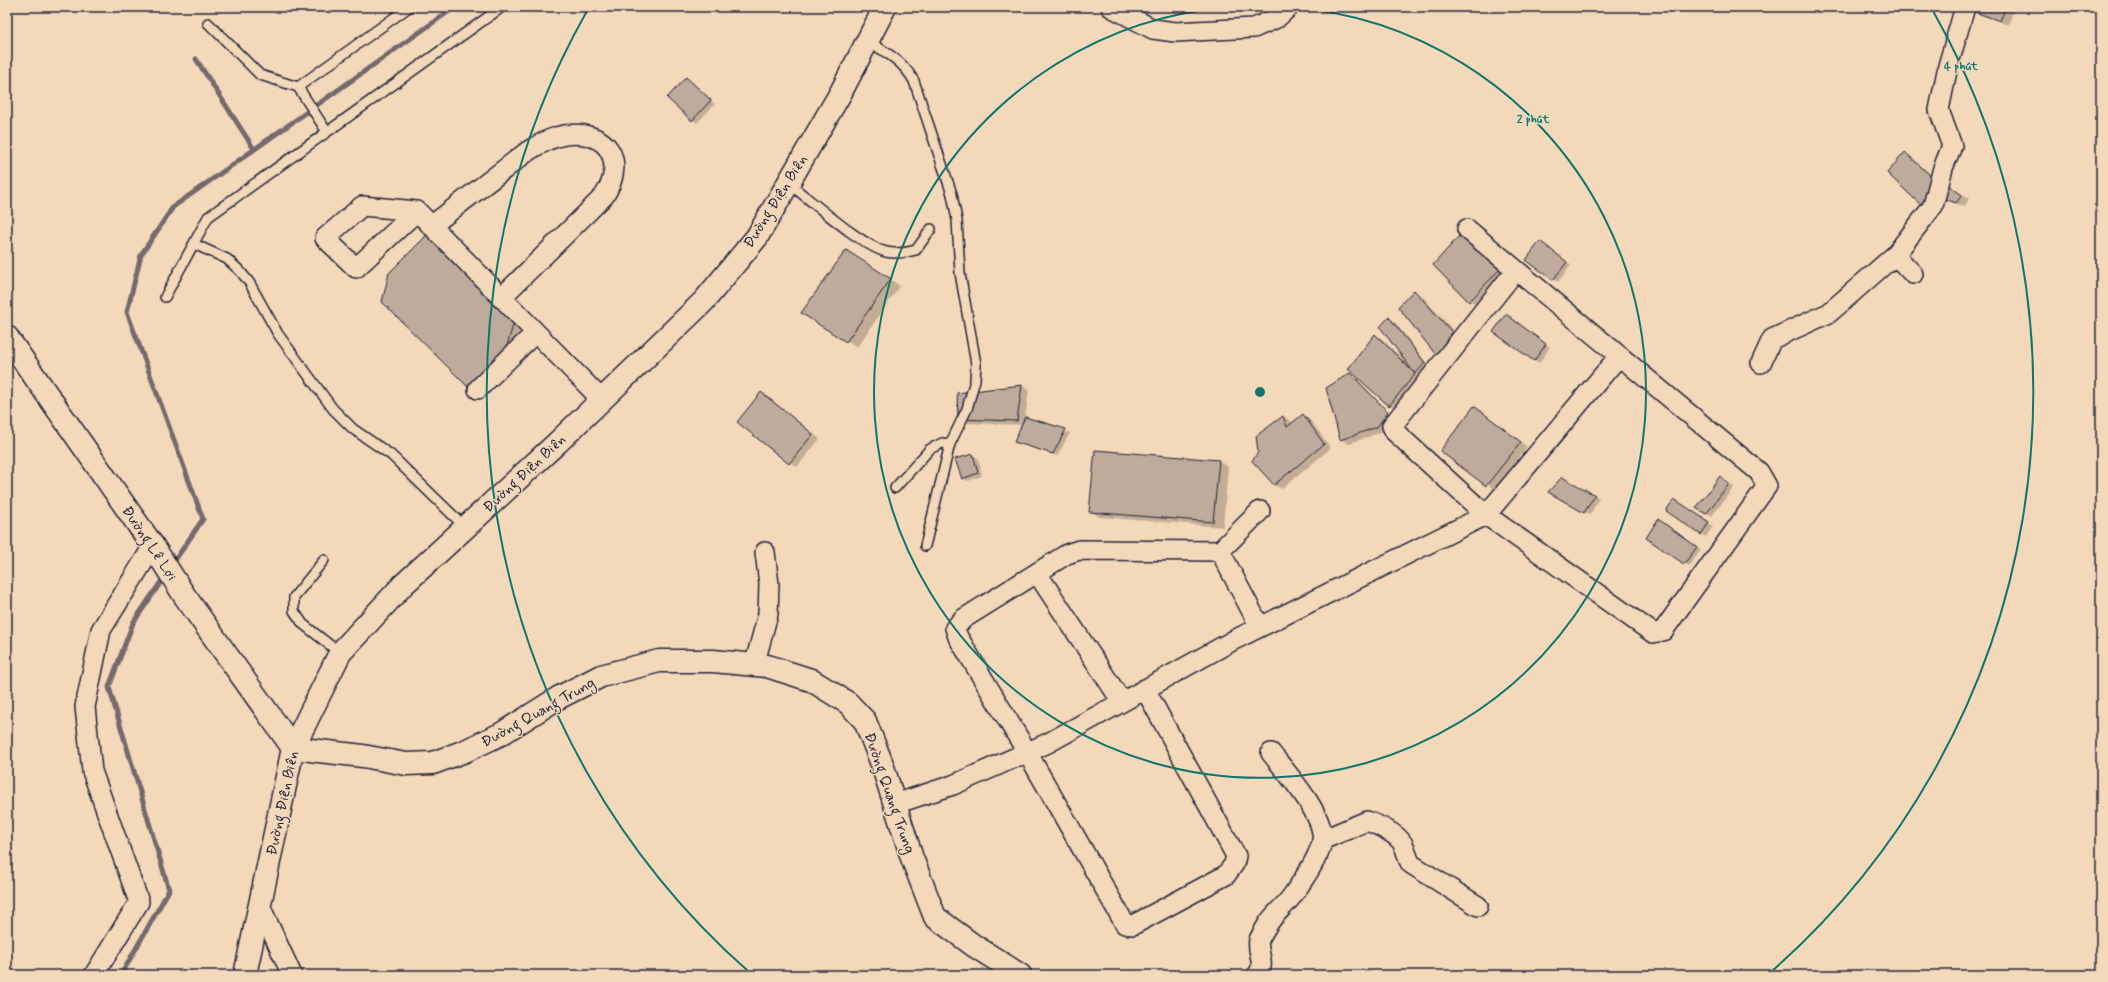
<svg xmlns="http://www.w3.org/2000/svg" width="2108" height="982" font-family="Mynerve,sans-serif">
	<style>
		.shadow { fill: #0003 }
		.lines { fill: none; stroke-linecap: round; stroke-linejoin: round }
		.stream { stroke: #74696d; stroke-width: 5 }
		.building { fill: #bfab9b; stroke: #22223b }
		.service-casing { stroke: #22223b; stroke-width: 12 }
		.minor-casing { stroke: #22223b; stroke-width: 22 }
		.tertiary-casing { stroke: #22223b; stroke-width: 25 }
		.primary-casing { stroke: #22223b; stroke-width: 25 }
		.service { stroke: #f3d8ba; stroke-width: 9 }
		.minor { stroke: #f3d8ba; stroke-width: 19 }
		.tertiary { stroke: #f3d8ba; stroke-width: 22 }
		.primary { stroke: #f3d8ba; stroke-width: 22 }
		.ring { fill: none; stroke: #0f766e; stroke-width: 2 }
		.labels { text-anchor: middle; stroke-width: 3; stroke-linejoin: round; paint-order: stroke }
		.street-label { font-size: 15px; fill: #22223b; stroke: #f3d8ba }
		.centre { fill: #0f766e; stroke: #f3d8ba; stroke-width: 2 }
		.ring-label { font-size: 12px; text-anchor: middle; font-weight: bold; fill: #0f766e; stroke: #f3d8ba; stroke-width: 3; stroke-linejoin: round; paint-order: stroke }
	</style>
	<rect width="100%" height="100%" fill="#f3d8ba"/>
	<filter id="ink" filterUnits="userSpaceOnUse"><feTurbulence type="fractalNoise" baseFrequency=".025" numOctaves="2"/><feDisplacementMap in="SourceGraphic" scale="8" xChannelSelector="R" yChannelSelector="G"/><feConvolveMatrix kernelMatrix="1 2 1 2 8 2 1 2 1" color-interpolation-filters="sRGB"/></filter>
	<g filter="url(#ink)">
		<path class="shadow" d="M 1974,7 L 2015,7 L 2008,25 L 1980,14 L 1973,10 Z
			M 686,78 L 715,104 L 697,123 L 668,98 Z
			M 1905,154 L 1913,158 L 1940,184 L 1944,183 L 1969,199 L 1964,207 L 1942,198 Z
			M 428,235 L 524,328 L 516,354 L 478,392 L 468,386 Z
			M 1461,236 L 1506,273 L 1477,305 L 1470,301 Z
			M 1545,245 L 1571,265 L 1558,282 L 1553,279 Z
			M 856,257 L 900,286 L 857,347 L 803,312 Z
			M 1414,292 L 1422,296 L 1459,337 L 1437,355 L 1399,307 Z
			M 1511,318 L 1550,347 L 1539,363 L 1534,360 Z
			M 1389,319 L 1394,321 L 1429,366 L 1397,410 L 1390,405 L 1350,369 L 1375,335 L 1382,339 L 1407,363 Z
			M 1350,375 L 1357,379 L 1394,417 L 1384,431 L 1348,444 L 1341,439 Z
			M 1022,386 L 1029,390 L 1025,418 L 1070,433 L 1057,456 L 1016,442 L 1023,425 L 966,423 L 959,418 L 958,394 Z
			M 762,393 L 820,439 L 797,467 L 739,422 Z
			M 1475,407 L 1527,447 L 1494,489 L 1442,450 Z
			M 1303,415 L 1310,420 L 1331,448 L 1282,489 L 1274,485 L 1259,452 L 1257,436 L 1284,417 L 1291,421 L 1292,425 Z
			M 973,456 L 978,458 L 982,476 L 968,481 L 963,478 Z
			M 1219,461 L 1228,467 L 1223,527 L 1100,517 L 1090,511 Z
			M 1721,477 L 1734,487 L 1712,516 L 1698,508 Z
			M 1562,479 L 1599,498 L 1590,515 L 1549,491 Z
			M 1678,503 L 1713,526 L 1706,537 L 1667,510 Z
			M 1663,523 L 1701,550 L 1689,566 L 1647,537 Z"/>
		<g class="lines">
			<path class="stream" d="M 196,59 L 254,149
				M 171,566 L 203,519 L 127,312 L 141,255 L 173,207 L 455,7
				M 121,975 L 169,890 L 109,687 L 133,623 L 165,576"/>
		</g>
		<path class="building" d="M 1973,7 L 2006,7 L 2000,21 L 1972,11 Z
			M 686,77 L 711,100 L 692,121 L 667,98 Z
			M 1905,152 L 1933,178 L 1944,182 L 1962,195 L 1956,203 L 1934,195 L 1923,207 L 1887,173 Z
			M 428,234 L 514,322 L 506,349 L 468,387 L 382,302 L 389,273 Z
			M 1460,235 L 1500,269 L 1469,302 L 1433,265 Z
			M 1540,241 L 1567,262 L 1553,280 L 1526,260 Z
			M 846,250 L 891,279 L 846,342 L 801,313 Z
			M 1414,290 L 1452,332 L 1436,355 L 1398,307 Z
			M 1506,314 L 1546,344 L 1534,361 L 1493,332 Z
			M 1389,317 L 1425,363 L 1415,374 L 1380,327 Z
			M 1375,334 L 1415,374 L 1389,406 L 1348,369 Z
			M 1350,373 L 1388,412 L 1377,427 L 1340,440 L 1326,388 Z
			M 1022,385 L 1017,421 L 958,419 L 957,393 Z
			M 761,392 L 813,434 L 789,464 L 737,422 Z
			M 1474,406 L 1521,442 L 1486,486 L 1440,451 Z
			M 1303,414 L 1324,444 L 1274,485 L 1252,461 L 1258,452 L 1256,436 L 1283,416 L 1287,427 Z
			M 1025,417 L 1066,429 L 1053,454 L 1014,442 Z
			M 1095,450 L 1219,460 L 1213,522 L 1089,512 Z
			M 973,454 L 978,473 L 962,479 L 955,459 Z
			M 1720,476 L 1729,484 L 1706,514 L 1696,508 Z
			M 1562,477 L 1595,495 L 1584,513 L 1548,492 Z
			M 1674,499 L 1709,522 L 1701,535 L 1666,511 Z
			M 1658,519 L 1697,547 L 1684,564 L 1646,538 Z"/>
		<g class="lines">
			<defs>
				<path id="service" d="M 208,23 L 260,75 L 298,87 L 409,7
					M 868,41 C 887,53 903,61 914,81 L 952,194 L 957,220 L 960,273 L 976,364 L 975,380 L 967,409 L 950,444 L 925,546
					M 298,87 L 327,132
					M 788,183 C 811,200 860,245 886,252 C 896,254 906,253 916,250 L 931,229
					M 194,244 L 227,259 L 240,271 L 249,282 L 278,334 L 333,409 L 353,429 L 391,455 L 466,528
					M 165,297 L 208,217 L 502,7
					M 895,488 L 930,449 L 942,443 L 950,444
					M 324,560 L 294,597 L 294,611 L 303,624 L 340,653"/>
				<path id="minor" d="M 1111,7 L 1153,29 L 1175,32 L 1254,28 L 1277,18 L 1289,7
					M 417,211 L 356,268 L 325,238 L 362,206 L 417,211 L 602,400
					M 431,226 L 528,151 C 540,144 551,137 565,135 C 608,129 627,161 604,196 L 501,298
					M 1467,229 L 1759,472 L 1767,486 L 1663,631 L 1653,633 L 1486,515 L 1395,432 L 1392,426 L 1516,270
					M 1895,255 L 1913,274
					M 1761,363 L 1772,339 L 1829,313 L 1895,255 L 1933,206 L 1943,168 L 1952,146 L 1939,110 L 1948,66 L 1965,7
					M 478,389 L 535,333
					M 1220,551 L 1260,627
					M 1037,573 L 1122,702
					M 754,666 L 768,614 L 769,584 L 765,552
					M 1145,689 L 1236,856 L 1234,864 L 1226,875 L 1133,925 L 1125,924 L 1027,752 L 958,637 L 955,628 L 963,619 L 1067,554 L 1079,550 L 1220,551 L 1260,511
					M 895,804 L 953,785 L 1048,743 L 1234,640 L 1486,515 L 1619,356
					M 1322,840 L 1367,821 C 1378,825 1399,834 1404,846 C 1407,852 1407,858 1411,864 L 1478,906
					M 260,906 L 292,975
					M 94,975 L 139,902 L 92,771 L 85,707 L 101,630 L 153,546
					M 1257,975 C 1267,965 1256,951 1259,940 C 1261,935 1265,929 1268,924 C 1274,914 1285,906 1292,896 C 1302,882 1319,858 1322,841 C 1326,816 1286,772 1271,753"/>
				<path id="tertiary" d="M 7,337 L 153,546 L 184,595 L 293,748 L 363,756 L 406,764 L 433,763 L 465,751 L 501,734 L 558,698 L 601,676 L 659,661 L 713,661 L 767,666 L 811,680 L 848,703 L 865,721 L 882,764 L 912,858 L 935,917 L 973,945 L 1020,975"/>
				<path id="primary" d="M 245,975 L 293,748 L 340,653 L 403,585 L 557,443 L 704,301 L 757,237 L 840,94 L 885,7"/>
			</defs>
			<use href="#service" class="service-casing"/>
			<use href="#minor" class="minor-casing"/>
			<use href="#tertiary" class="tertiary-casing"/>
			<use href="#primary" class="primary-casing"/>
			<use href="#service" class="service"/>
			<use href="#minor" class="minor"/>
			<use href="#tertiary" class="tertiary"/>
			<use href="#primary" class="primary"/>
		</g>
	</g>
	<g class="ring">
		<path d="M1290 7A386 386 0 1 1 1230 7"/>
		<path d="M748 971A773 773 0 0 1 587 11M1933 11A773 773 0 0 1 1772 971"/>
	</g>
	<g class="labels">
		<g class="street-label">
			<text transform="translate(775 201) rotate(-58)" y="5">Đường Điện Biên</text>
			<text transform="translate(524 473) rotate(-43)" y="5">Đường Điện Biên</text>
			<text transform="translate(150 543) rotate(56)" y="5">Đường Lê Lợi</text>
			<text transform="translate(538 712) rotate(-29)" y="5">Đường Quang Trung</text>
			<text transform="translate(890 793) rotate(71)" y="5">Đường Quang Trung</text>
			<text transform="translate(282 803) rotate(-78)" y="5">Đường Điện Biên</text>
		</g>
	</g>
	<circle cx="1260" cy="392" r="6" class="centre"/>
	<g class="ring-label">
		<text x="1961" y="70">4 phút</text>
		<text x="1533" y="123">2 phút</text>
	</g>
	<rect width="2108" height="982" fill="none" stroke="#f3d8ba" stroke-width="24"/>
	<rect x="12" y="12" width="2084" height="958" fill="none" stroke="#22223b" stroke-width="1.5" filter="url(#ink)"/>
</svg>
